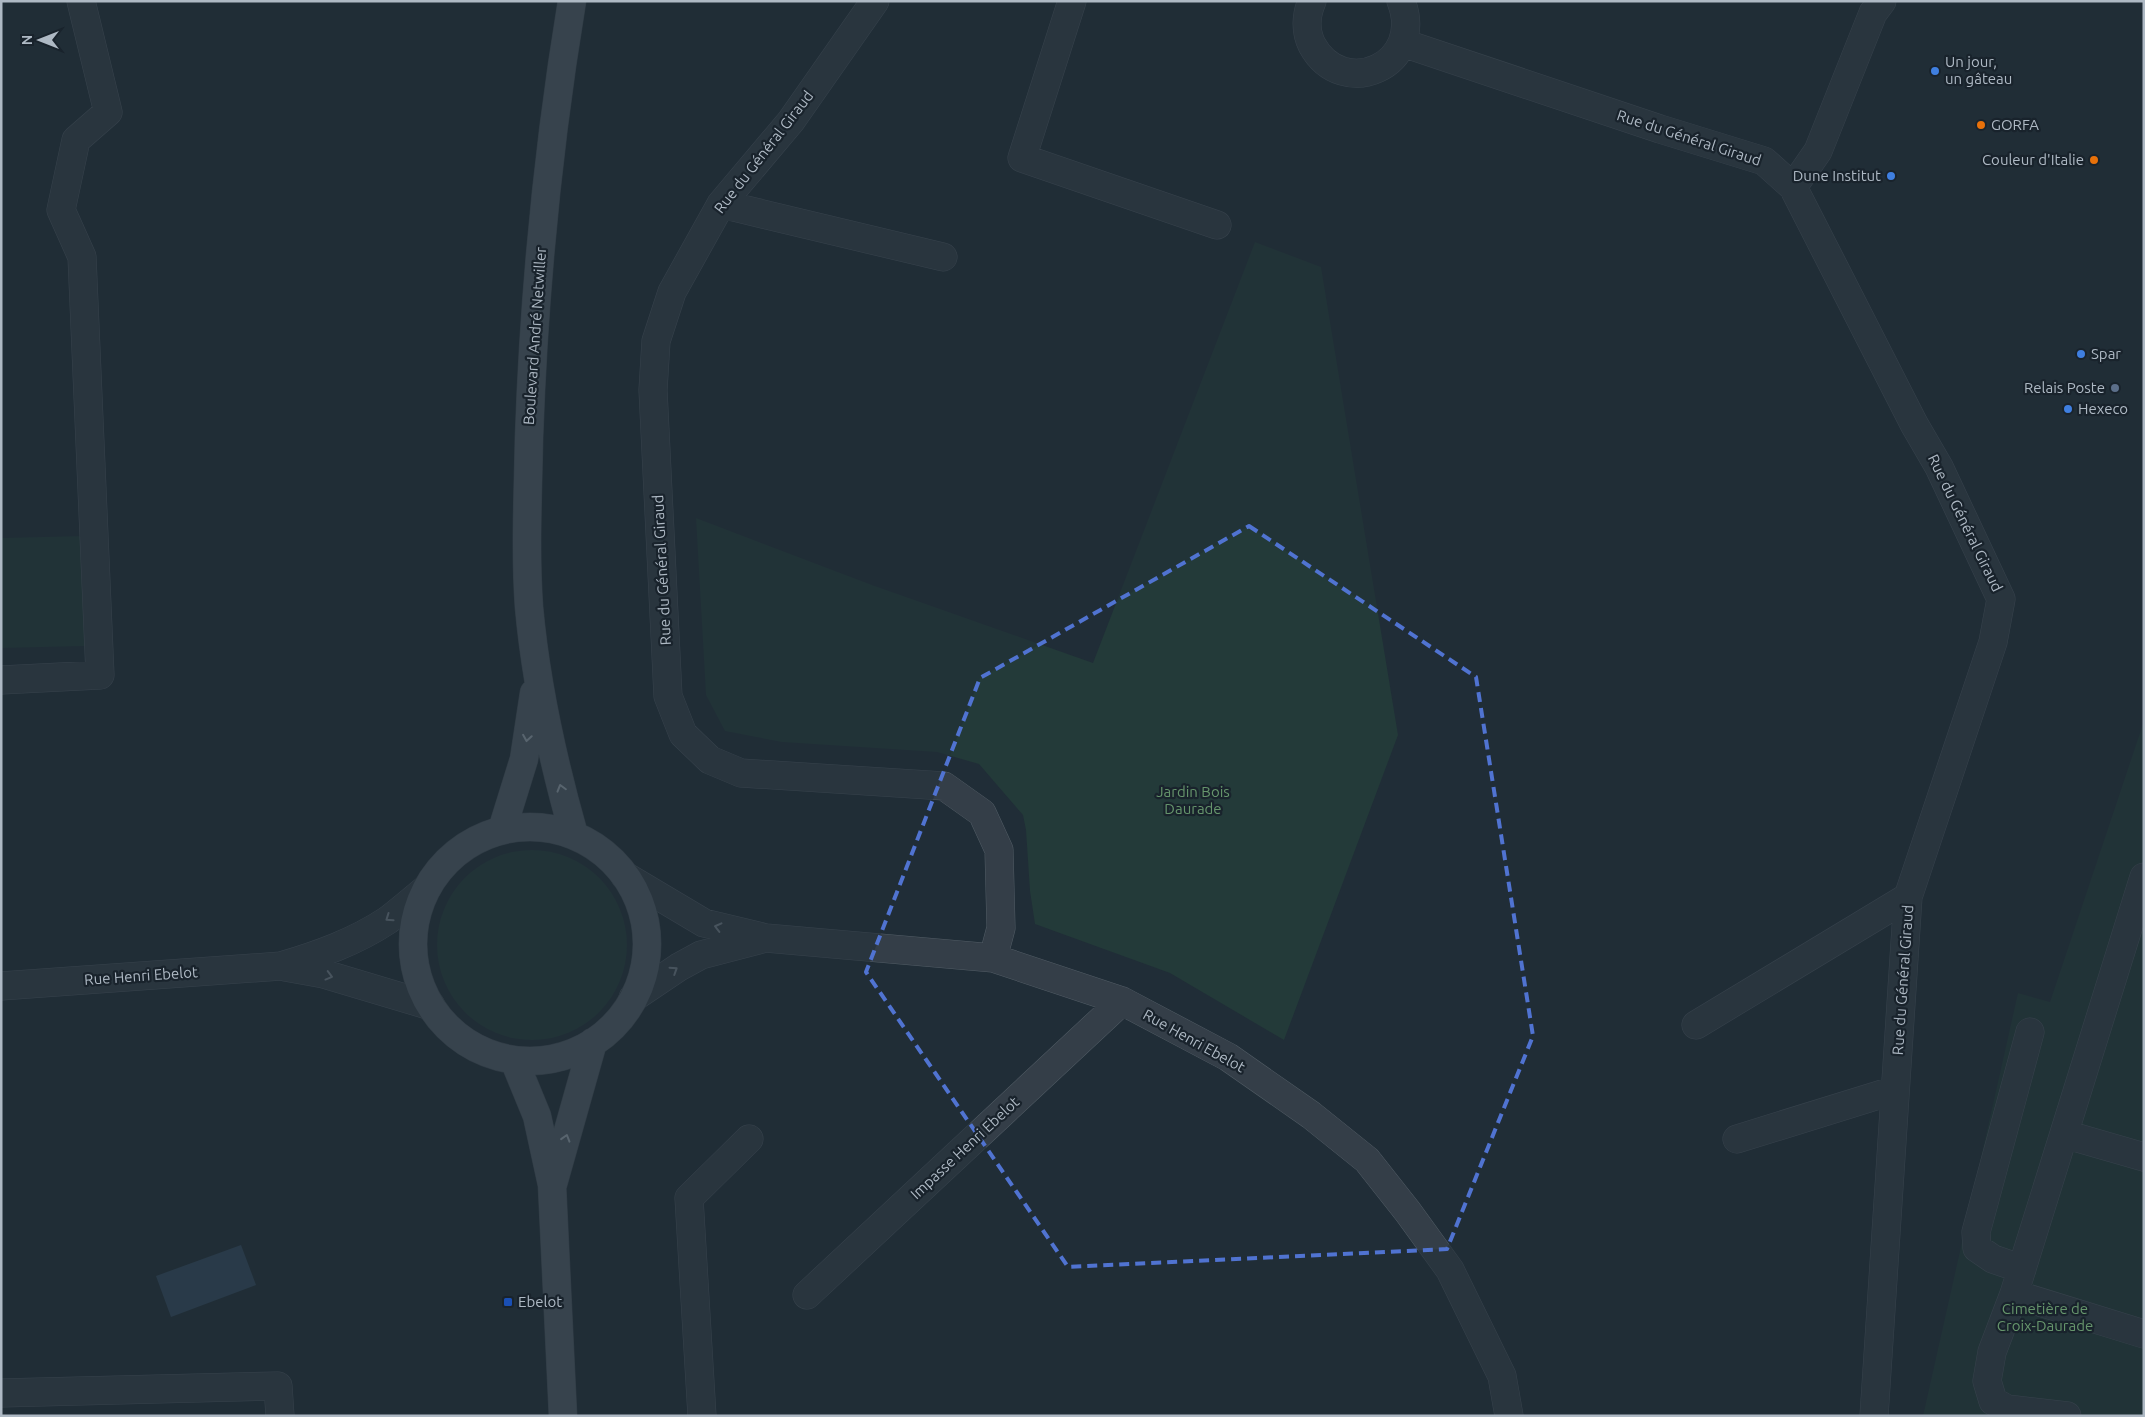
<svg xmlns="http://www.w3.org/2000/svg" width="2145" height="1417" font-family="Ubuntu,sans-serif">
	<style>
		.green { fill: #233a39 }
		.water { fill: #344b5f }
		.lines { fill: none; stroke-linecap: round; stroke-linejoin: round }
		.minor-casing { stroke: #515c65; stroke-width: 29 }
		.major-casing { stroke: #404a54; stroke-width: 29 }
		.minor { stroke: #343e48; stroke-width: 28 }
		.major { stroke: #525e68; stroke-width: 28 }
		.oneway { stroke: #9ca7b2 }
		.oneway2 { stroke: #77828c }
		.marked { fill: none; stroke: #5073d1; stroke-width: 4; stroke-dasharray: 10 6; stroke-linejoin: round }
		.shop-dot { fill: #3f7fe0; stroke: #19232c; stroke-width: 2 }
		.food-dot { fill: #e8710a; stroke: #19232c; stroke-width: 2 }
		.service-dot { fill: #5c6f8a; stroke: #19232c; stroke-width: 2 }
		.transit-dot { fill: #1a4fb4; stroke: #19232c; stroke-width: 2 }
		.labels { text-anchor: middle; stroke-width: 4.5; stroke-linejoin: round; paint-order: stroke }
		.poi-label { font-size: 15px; fill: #aeb9c4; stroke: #19232c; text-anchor: start }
		.street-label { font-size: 15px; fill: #aeb9c4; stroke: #19232c }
		.park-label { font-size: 15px; fill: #66956c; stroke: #19232c }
	</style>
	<rect width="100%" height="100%" fill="#202d37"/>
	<path class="green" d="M 1255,242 L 1321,267 L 1398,735 L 1284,1040 L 1170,973 L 1035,924 L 1030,891 L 1026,830 L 1023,815 L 979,764 L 937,752 L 782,742 L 725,731 L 706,695 L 696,518 L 872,585 L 1093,663 Z
		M 84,536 L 86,646 L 1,648 L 1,538 Z
		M 2144,721 L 2144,1416 L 1923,1416 L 2018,993 L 2050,1002 Z
		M437 945a95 95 0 1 1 190 0a95 95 0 1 1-190 0Z"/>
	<path class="water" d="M 241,1245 L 256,1285 L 171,1317 L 156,1276 Z"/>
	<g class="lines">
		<defs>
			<path id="minor" d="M 875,1 L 791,121 L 721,204 L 672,292 L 656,341 L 653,390 L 668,696 L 683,734 L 710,760 L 741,773 L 944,786 L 982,813 L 999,850 L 1001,928 L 993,958
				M 1072,1 L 1022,158 L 1217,225
				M 1312,1 C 1306,15 1305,31 1312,45 C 1343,102 1426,65 1401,1
				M 1403,43 L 1660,129 L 1764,161 L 1793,187 L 1914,424 L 1939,467 L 2001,599 L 1993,642 L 1908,897 L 1874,1416
				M 1793,187 L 1818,151 L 1873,13 L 1882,1
				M 721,204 L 943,257
				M 1,680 L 100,675 L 82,257 L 61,210 L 76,140 L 108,112 L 81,1
				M 625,876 L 704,923 L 766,938 L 993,958 L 1122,1001 L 1228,1057 L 1311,1115 L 1367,1160 L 1408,1212 L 1450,1270 L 1502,1376 L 1509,1416
				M 2144,877 L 2014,1294 L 2144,1334
				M 285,967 L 324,974 L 431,1006
				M 1,986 L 281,966 C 318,955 355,942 388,920 C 401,910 414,899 427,888
				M 633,998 L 679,967 L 701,955 L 762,939
				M 1696,1025 L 1908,897
				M 2064,1134 L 2144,1157
				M 1737,1139 L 1895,1090
				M 2022,1269 L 1993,1259 L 1977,1248 L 1976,1232 L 2030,1032
				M 2014,1294 L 1992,1352 L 1987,1381 L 1993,1401 L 2007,1409 L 2067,1416
				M 807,1295 L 1122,1001
				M 1,1393 L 278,1386 L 280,1416
				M 702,1416 L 689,1198 L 749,1139"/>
			<path id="major" d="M 572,1 C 548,146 534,292 529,438 C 528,494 525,551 529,607 C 536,685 553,761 574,835
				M413 944a117 117 0 1 1 234 0a117 117 0 1 1-234 0Z
				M 502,830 L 524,759 L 534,693
				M 514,1060 L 537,1116 L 552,1185 L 563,1416
				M 553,1184 L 593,1042"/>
		</defs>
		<use href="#minor" class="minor-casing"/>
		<use href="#major" class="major-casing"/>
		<use href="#minor" class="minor"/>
		<use href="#major" class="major"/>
	</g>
	<defs><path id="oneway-chevron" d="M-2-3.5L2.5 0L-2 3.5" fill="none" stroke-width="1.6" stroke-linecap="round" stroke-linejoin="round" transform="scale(1.25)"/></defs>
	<g class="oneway">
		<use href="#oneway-chevron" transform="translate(527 738) rotate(99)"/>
		<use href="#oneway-chevron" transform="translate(561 788) rotate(-106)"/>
		<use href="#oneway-chevron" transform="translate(566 1138) rotate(-73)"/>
	</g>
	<g class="oneway2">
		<use href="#oneway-chevron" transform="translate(389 918) rotate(145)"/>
		<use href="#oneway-chevron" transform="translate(718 927) rotate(-166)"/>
		<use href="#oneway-chevron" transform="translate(674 970) rotate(-33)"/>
		<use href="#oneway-chevron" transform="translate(329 976) rotate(15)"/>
	</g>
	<path d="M0 0H2145V1417H0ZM 1249,526 L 1476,677 L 1533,1036 L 1447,1249 L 1068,1267 L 866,972 L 980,678 Z" fill="#202d37" fill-opacity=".55" fill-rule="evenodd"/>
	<path class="marked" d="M 1249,526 L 1476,677 L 1533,1036 L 1447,1249 L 1068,1267 L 866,972 L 980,678 Z"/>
	<g class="shop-dot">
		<circle cx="1935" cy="71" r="5"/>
		<circle cx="1891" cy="176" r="5"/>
		<circle cx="2081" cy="354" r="5"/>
		<circle cx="2068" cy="409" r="5"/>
	</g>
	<g class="food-dot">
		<circle cx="1981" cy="125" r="5"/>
		<circle cx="2094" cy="160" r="5"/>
	</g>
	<circle class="service-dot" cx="2115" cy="388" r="5"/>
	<rect class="transit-dot" x="503" y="1297" width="10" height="10" rx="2.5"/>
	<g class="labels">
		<g class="poi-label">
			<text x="1945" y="67">Un jour,<tspan x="1945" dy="17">un gâteau</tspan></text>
			<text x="1991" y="130">GORFA</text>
			<text x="2084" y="165" text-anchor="end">Couleur d'Italie</text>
			<text x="1881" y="181" text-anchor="end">Dune Institut</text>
			<text x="2091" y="359">Spar</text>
			<text x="2105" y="393" text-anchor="end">Relais Poste</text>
			<text x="2078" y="414">Hexeco</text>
			<text x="518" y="1307">Ebelot</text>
		</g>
		<g class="street-label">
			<text transform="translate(1689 138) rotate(18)" y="5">Rue du Général Giraud</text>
			<text transform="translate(764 152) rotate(-52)" y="5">Rue du Général Giraud</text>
			<text transform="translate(535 336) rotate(-86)" y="5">Boulevard André Netwiller</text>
			<text transform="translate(1965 523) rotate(64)" y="5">Rue du Général Giraud</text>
			<text transform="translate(662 570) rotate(-93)" y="5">Rue du Général Giraud</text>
			<text transform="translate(141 976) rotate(-4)" y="5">Rue Henri Ebelot</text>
			<text transform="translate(1903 980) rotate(-86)" y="5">Rue du Général Giraud</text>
			<text transform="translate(1194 1041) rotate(29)" y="5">Rue Henri Ebelot</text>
			<text transform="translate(965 1148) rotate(-43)" y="5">Impasse Henri Ebelot</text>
		</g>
		<g class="park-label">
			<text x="1193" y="797">Jardin Bois<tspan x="1193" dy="17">Daurade</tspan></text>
			<text x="2045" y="1314">Cimetière de<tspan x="2045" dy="17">Croix-Daurade</tspan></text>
		</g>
	</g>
	<rect width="2145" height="1417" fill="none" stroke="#aeb9c4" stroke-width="5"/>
	<g transform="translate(40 40) rotate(270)" stroke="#19232c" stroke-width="4" paint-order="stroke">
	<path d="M0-4L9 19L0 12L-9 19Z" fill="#aeb9c4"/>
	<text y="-8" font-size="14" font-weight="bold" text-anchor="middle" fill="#aeb9c4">N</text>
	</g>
</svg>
